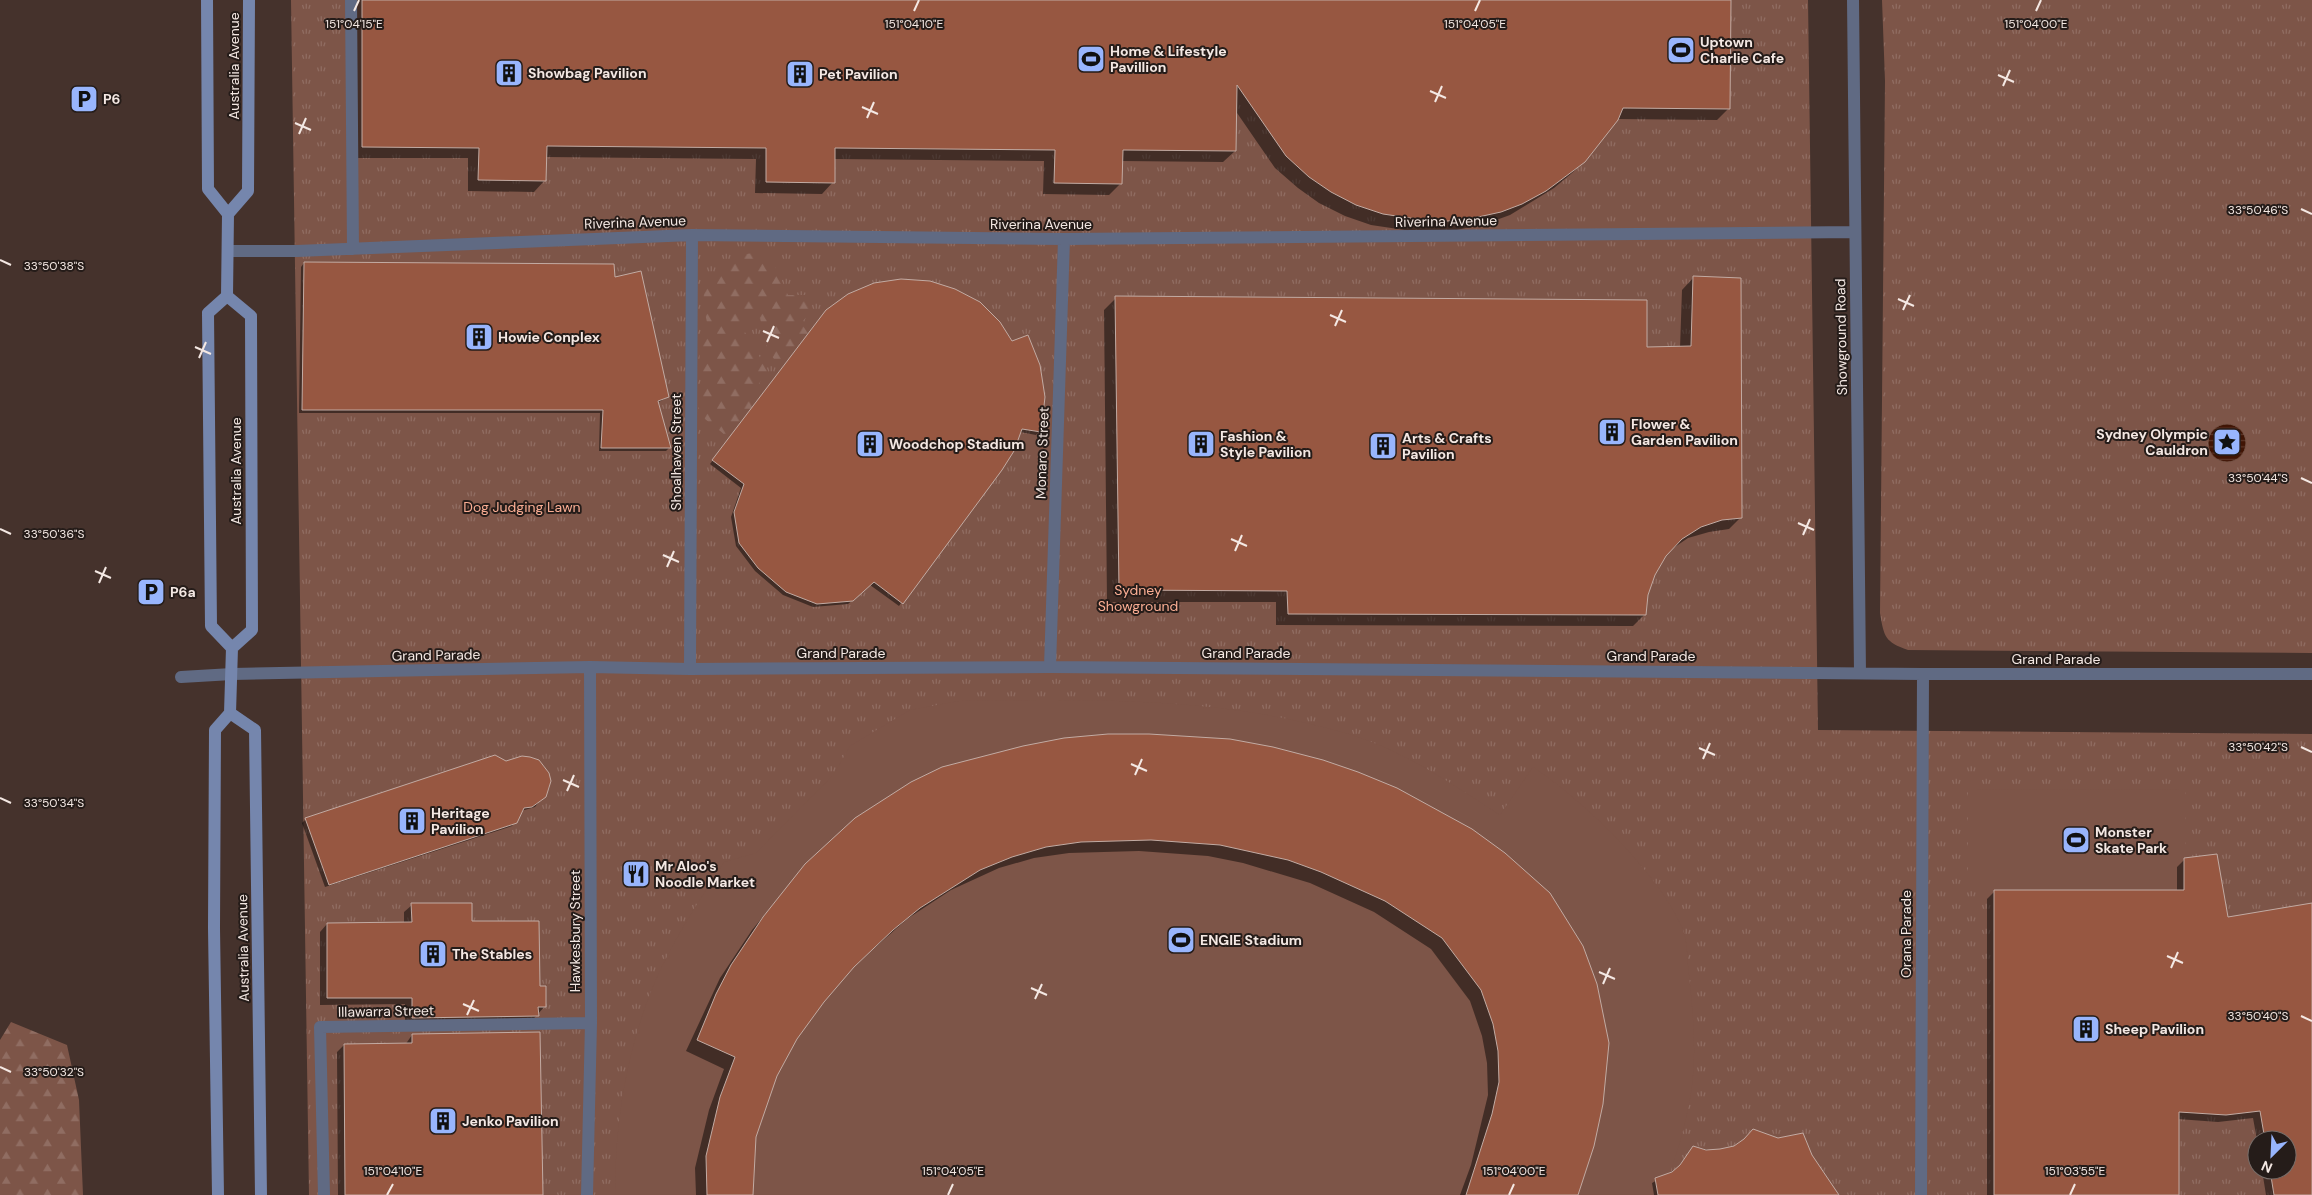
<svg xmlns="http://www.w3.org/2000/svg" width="2312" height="1195" font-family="'DM Sans',sans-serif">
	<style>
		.grass { fill: url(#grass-tufts); fill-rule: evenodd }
		.forest { fill: url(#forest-firs) }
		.garden { fill: #7d5548 }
		.water { fill: url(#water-rules); stroke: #765447 }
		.shadow { fill: #0007 }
		.building { fill: #975741; stroke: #c2aba3 }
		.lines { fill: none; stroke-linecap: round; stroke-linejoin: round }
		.street { stroke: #606a83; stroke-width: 12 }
		.secondary { stroke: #7586ad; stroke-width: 12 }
		.ticks { fill: none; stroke: #f4e8e3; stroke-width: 2 }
		.labels { text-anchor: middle; stroke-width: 4; stroke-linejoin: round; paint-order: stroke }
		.poi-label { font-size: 14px; font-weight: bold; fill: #f4e8e3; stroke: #251c19; text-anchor: start }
		.street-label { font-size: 14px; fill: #f4e8e3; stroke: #251c19 }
		.park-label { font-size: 14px; fill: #fbae94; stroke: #251c19 }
		.ticks-label { font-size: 12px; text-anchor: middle; fill: #f4e8e3; stroke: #251c19; stroke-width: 4; stroke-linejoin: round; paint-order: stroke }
	</style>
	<defs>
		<pattern id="grass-tufts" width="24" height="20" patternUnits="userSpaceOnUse" patternTransform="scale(1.25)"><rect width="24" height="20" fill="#7d5548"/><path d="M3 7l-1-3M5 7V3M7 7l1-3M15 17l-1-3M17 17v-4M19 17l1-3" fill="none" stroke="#906d62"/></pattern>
		<pattern id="forest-firs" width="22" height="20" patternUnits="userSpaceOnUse" patternTransform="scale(1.25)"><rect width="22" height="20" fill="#7d5548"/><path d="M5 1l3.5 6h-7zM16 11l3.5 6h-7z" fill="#906d62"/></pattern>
		<pattern id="water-rules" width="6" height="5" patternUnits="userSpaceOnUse" patternTransform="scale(1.25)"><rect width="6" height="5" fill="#401404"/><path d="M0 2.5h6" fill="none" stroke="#5c3628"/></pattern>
	</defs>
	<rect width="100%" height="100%" fill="#45322c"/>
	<path class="grass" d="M 291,0 L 1808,0 L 1818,730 L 2312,734 L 2312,1195 L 309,1195 ZM 2257,1140 L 2287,1140 L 2287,1170 L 2257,1170 Z
		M 1882,0 L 2312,0 L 2312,653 L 1908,650 C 1885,642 1884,637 1880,613 L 1885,81 Z"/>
	<path class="forest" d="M 764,251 L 773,262 L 788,295 L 807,295 L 810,313 L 801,323 L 808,333 L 781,369 L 767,349 L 760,318 L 742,327 L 768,371 L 753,392 L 753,406 L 729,438 L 705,419 L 696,403 L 706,379 L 700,370 L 699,341 L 710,333 C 705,314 696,287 716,273 C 728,265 731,270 741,255 Z
		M 11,1022 L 67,1045 L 79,1100 L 83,1195 L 0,1195 L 0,1040 Z"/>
	<path class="garden" d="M 959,701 C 1075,700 1193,696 1306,723 C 1331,729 1356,735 1379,745 C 1422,763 1461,790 1500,815 L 1533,767 C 1583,800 1661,875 1683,930 C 1688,943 1687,962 1689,975 C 1693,1013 1697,1055 1691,1093 C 1686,1125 1674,1164 1662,1195 L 615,1195 C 615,1126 625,1059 650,994 C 668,948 697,904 724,862 L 756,853 L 834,774 L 850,746 L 910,710 Z
		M 1968,789 L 2185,790 L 2185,890 L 1968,890 Z"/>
	<path class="water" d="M2208 443a19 19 0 1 1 38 0a19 19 0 1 1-38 0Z"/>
	<path class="shadow" d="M 351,0 L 1730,0 L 1728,109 L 1717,120 L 1615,119 L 1584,161 L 1572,173 L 1554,188 L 1510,215 L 1488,223 L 1457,230 L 1425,233 L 1371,225 L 1345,216 L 1319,203 L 1298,188 L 1275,168 L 1235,110 L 1235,151 L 1223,162 L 1121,161 L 1121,183 L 1109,195 L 1043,194 L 1044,161 L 833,159 L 833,182 L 822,194 L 755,193 L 756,159 L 545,157 L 545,180 L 534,192 L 468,191 L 468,158 L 351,158 Z
		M 304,263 L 668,397 L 657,403 L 669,448 L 666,451 L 599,451 L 600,413 L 299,413 L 301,267 Z
		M 1694,277 L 1741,517 L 1729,529 L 1709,532 L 1688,538 L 1669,551 L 1654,574 L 1647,594 L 1645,614 L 1633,626 L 1276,625 L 1276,602 L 1107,602 L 1104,310 L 1116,298 L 1646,348 L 1680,348 L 1682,290 Z
		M 823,315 L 1040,431 L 1036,435 L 1020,432 L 899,606 L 870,585 L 848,604 L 813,607 L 783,595 L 755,571 L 736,546 L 731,517 L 741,488 L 710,464 Z
		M 530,758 L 544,766 L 550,781 L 549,789 L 535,807 L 521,811 L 512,826 L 325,887 L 302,823 L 306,819 L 506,762 Z
		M 1397,789 L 1435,809 L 1505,854 L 1576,1195 L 1460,1195 L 1471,1165 L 1488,1095 L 1487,1063 L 1482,1036 L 1470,1001 L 1431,949 L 1374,912 L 1310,883 L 1243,863 L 1208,856 L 1139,851 L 1069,853 L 1034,858 L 999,868 L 951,890 L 907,919 L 851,969 L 811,1017 L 796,1038 L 776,1076 L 755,1137 L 752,1195 L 696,1195 L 695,1168 L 709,1110 L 724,1069 L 686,1051 L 720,978 L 752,930 L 806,865 Z
		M 2184,860 L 2227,919 L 2312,904 L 2312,1195 L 2266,1195 L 2262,1170 L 2287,1170 L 2287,1140 L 2257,1140 L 2253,1118 L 2218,1122 L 2178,1119 L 2178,1195 L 1987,1195 L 1987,899 L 1995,891 L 2177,891 L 2177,867 Z
		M 412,905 L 471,922 L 539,988 L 545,1006 L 530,1023 L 405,1024 L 405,1004 L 320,1005 L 320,932 L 327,924 L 404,923 L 404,912 Z
		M 412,1035 L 541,1195 L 338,1195 L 337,1052 L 344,1045 L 405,1045 Z
		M 1693,1147 L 1818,1169 L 1839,1195 L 1654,1195 L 1652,1183 L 1678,1168 Z"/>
	<path class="building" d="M 362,0 L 1731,0 L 1730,109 L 1623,108 L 1618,120 L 1585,162 L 1546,191 L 1522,204 L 1501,212 L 1469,219 L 1437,222 L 1383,214 L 1356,205 L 1331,192 L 1309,177 L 1286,156 L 1237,85 L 1236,151 L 1123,150 L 1122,184 L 1054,183 L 1055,150 L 835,148 L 835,183 L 766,182 L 766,148 L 547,146 L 546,181 L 478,180 L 479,148 L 362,147 Z
		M 304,262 L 614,264 L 615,277 L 641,271 L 669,397 L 658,401 L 671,448 L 601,448 L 603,410 L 302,410 Z
		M 1693,276 L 1741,278 L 1742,518 L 1722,520 L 1701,527 L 1682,539 L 1666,556 L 1655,575 L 1648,595 L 1646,615 L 1288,614 L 1287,591 L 1119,590 L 1115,296 L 1647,300 L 1647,347 L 1691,346 Z
		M 901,279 L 930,281 L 955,289 L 980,302 L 1000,322 L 1012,341 L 1028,335 L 1040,365 L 1045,397 L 1041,432 L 1022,429 L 1014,451 L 1002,470 L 903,604 L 874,582 L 853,601 L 817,604 L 786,592 L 758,568 L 739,543 L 734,512 L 744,484 L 712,460 L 826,310 L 848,294 L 874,283 Z
		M 1108,734 L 1149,734 L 1230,739 L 1273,747 L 1323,760 L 1358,772 L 1397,788 L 1472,829 L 1505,853 L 1550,893 L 1583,946 L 1597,984 L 1609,1043 L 1603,1104 L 1594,1146 L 1578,1195 L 1466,1195 L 1492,1114 L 1499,1082 L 1498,1051 L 1493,1024 L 1481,990 L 1442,938 L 1385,901 L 1321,872 L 1288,860 L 1220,845 L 1151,840 L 1081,842 L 1046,847 L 1012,857 L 980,870 L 920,908 L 893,930 L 854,967 L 824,1002 L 797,1039 L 777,1076 L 756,1137 L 753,1195 L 707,1195 L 706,1156 L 720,1097 L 735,1057 L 697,1040 L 716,994 L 731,965 L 763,917 L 805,864 L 855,818 L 911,782 L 942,767 L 1023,746 L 1064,738 Z
		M 495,755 L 506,761 L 522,756 L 530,757 L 539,760 L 549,773 L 551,781 L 546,797 L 532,807 L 524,808 L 517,823 L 329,885 L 305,818 Z
		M 2217,854 L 2228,917 L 2312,903 L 2312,1195 L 2274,1195 L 2270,1170 L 2287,1170 L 2287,1140 L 2265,1140 L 2260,1111 L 2226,1115 L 2179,1112 L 2179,1195 L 1994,1195 L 1994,890 L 2184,890 L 2184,858 Z
		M 411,903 L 472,903 L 472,921 L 539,921 L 540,986 L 546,986 L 546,1007 L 538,1007 L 539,1016 L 412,1018 L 412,998 L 327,998 L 327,923 L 412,922 Z
		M 540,1032 L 543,1195 L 345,1195 L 344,1044 L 412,1043 L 412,1034 Z
		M 1753,1129 L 1778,1138 L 1803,1133 L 1812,1155 L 1839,1195 L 1658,1195 L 1655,1178 L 1672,1172 L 1680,1165 L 1693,1146 L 1706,1150 L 1720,1149 L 1734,1146 L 1744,1139 Z"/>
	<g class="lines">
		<path class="street" d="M 351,0 L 353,249
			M 1853,0 L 1860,673
			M 228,251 L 297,251 L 692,235 L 1064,239 L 1854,232
			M 1050,667 L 1064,239
			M 690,669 L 692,235
			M 181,677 L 232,674 L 590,667 L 690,669 L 1050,667 L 1923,674 L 2312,674
			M 324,1195 L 320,1027 L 591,1023
			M 587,1195 L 591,1023 L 590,667
			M 1921,1195 L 1923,674"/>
		<path class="secondary" d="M 207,0 L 208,189 L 228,214 L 227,296 L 208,313 L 211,626 L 232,648 L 230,713 L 215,730 L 214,928 L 218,1195
			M 228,214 L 248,191 L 249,0
			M 227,296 L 251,316 L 252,630 L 232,648
			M 230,713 L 255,730 L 261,1195"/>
	</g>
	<path class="ticks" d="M 354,11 L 359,0M 914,11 L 919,0M 1475,11 L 1480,0M 2036,11 L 2041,0M 1998,75 L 2014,82M 2003,86 L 2010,70M 1430,91 L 1446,98M 1435,102 L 1442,86M 862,107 L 878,114M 867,118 L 874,102M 295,123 L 311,130M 299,134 L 306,118M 2301,209 L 2312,214M 0,260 L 11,265M 1898,299 L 1914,306M 1903,310 L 1910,295M 1330,315 L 1346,322M 1335,326 L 1342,310M 763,331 L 779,338M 767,342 L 774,326M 195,347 L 211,354M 199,358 L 206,342M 2301,478 L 2312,483M 1798,523 L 1814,530M 0,529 L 11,534M 1803,535 L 1810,519M 1231,539 L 1247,546M 1235,551 L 1242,535M 663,555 L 679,562M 667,567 L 674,551M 95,571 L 111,578M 99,583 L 106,567M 2301,747 L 2312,752M 1699,748 L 1715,755M 1703,759 L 1710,743M 1131,764 L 1147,771M 1135,775 L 1142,759M 563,780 L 579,787M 567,791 L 574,775M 0,798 L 11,803M 2167,956 L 2183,963M 2171,968 L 2178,952M 1599,972 L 1615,979M 1603,984 L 1610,968M 1031,988 L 1047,995M 1035,999 L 1042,984M 463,1004 L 479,1011M 467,1015 L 474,1000M 2301,1016 L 2312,1021M 0,1067 L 11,1072M 387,1195 L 393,1184M 948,1195 L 953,1184M 1509,1195 L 1514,1184M 2070,1195 L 2075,1184"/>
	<defs>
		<symbol id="stadium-square" viewBox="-11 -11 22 22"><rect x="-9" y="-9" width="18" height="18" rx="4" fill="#98b5fd" stroke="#251c19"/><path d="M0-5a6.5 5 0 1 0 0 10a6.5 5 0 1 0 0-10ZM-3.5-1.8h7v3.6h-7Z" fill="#111"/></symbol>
		<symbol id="building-square" viewBox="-11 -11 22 22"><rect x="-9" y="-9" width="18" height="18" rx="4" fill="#98b5fd" stroke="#251c19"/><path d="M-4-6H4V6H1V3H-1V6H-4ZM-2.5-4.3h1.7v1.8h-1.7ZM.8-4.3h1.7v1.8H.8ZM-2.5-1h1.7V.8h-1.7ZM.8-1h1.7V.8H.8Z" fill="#111"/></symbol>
		<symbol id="parking-square" viewBox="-11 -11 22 22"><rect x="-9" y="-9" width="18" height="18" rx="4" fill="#98b5fd" stroke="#251c19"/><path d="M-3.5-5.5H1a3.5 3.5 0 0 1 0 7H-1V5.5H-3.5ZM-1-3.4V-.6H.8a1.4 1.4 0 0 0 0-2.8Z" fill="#111"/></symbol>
		<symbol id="sight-square" viewBox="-11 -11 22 22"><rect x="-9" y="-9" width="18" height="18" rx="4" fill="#98b5fd" stroke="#251c19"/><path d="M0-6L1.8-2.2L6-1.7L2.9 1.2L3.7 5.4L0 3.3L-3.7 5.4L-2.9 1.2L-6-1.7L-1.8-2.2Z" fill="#111"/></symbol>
		<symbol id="restaurant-square" viewBox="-11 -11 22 22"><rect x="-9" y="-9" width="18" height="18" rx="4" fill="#98b5fd" stroke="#251c19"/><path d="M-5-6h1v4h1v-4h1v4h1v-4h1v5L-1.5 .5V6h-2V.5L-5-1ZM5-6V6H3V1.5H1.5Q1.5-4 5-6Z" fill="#111"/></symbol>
	</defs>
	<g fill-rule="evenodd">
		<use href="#stadium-square" x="1665" y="34" width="32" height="32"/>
		<use href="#stadium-square" x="1075" y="43" width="32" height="32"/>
		<use href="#building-square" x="493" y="57" width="32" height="32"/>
		<use href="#building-square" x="784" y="58" width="32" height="32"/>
		<use href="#parking-square" x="68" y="83" width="32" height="32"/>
		<use href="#building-square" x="463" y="321" width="32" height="32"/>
		<use href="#building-square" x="1596" y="416" width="32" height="32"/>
		<use href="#sight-square" x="2211" y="426" width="32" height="32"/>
		<use href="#building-square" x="854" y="428" width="32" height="32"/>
		<use href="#building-square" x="1185" y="428" width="32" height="32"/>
		<use href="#building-square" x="1367" y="430" width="32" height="32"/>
		<use href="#parking-square" x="135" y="576" width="32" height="32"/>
		<use href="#building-square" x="396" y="805" width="32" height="32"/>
		<use href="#stadium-square" x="2060" y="824" width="32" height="32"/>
		<use href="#restaurant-square" x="620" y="858" width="32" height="32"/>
		<use href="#stadium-square" x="1165" y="924" width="32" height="32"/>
		<use href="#building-square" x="417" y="938" width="32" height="32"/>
		<use href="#building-square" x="2070" y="1013" width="32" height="32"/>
		<use href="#building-square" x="427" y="1105" width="32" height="32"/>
	</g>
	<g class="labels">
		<g class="poi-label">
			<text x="1700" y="47">Uptown<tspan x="1700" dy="16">Charlie Cafe</tspan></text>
			<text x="1110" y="56">Home &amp; Lifestyle<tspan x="1110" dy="16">Pavillion</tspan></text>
			<text x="528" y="78">Showbag Pavilion</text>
			<text x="819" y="79">Pet Pavilion</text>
			<text x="103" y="104">P6</text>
			<text x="498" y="342">Howie Conplex</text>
			<text x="1631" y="429">Flower &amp;<tspan x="1631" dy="16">Garden Pavilion</tspan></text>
			<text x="2208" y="439" text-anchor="end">Sydney Olympic<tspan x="2208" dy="16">Cauldron</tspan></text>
			<text x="1220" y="441">Fashion &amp;<tspan x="1220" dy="16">Style Pavilion</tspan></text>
			<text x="1402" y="443">Arts &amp; Crafts<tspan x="1402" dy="16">Pavilion</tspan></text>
			<text x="889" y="449">Woodchop Stadium</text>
			<text x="170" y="597">P6a</text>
			<text x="431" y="818">Heritage<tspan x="431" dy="16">Pavilion</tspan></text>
			<text x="2095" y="837">Monster<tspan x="2095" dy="16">Skate Park</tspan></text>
			<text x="655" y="871">Mr Aloo's<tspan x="655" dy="16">Noodle Market</tspan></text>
			<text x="1200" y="945">ENGIE Stadium</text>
			<text x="452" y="959">The Stables</text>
			<text x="2105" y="1034">Sheep Pavilion</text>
			<text x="462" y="1126">Jenko Pavilion</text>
		</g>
		<g class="street-label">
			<text transform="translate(234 66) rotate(-90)" y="5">Australia Avenue</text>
			<text transform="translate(1446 221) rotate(-1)" y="5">Riverina Avenue</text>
			<text transform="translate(635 222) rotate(-2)" y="5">Riverina Avenue</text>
			<text x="1041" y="229">Riverina Avenue</text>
			<text transform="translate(1841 337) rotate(-91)" y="5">Showground Road</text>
			<text transform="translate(676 452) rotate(-90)" y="5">Shoalhaven Street</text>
			<text transform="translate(1042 453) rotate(-88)" y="5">Monaro Street</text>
			<text transform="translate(236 471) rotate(-90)" y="5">Australia Avenue</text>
			<text x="841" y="658">Grand Parade</text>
			<text x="1246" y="658">Grand Parade</text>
			<text transform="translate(436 655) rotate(-1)" y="5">Grand Parade</text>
			<text x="1651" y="661">Grand Parade</text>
			<text x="2056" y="664">Grand Parade</text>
			<text transform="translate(575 931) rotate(-90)" y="5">Hawkesbury Street</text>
			<text transform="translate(1906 934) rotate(-90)" y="5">Orana Parade</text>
			<text transform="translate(243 948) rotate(-91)" y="5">Australia Avenue</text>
			<text transform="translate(386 1011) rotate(-1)" y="5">Illawarra Street</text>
		</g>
		<g class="park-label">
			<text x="522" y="512">Dog Judging Lawn</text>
			<text x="1138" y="595">Sydney<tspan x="1138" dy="16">Showground</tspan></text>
		</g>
	</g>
	<g class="ticks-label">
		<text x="354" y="28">151°04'15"E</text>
		<text x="914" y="28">151°04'10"E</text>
		<text x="1475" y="28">151°04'05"E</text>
		<text x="2036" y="28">151°04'00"E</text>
		<text x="2258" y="214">33°50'46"S</text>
		<text x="54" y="270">33°50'38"S</text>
		<text x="2258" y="482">33°50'44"S</text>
		<text x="54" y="538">33°50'36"S</text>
		<text x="2258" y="751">33°50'42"S</text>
		<text x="54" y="807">33°50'34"S</text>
		<text x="2258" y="1020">33°50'40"S</text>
		<text x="54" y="1076">33°50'32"S</text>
		<text x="393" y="1175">151°04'10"E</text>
		<text x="953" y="1175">151°04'05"E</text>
		<text x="1514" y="1175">151°04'00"E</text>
		<text x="2075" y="1175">151°03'55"E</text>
	</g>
	<g transform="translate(2272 1155) rotate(204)"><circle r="24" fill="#251c19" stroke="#786e6a"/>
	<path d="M0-4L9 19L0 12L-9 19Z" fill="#98b5fd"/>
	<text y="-8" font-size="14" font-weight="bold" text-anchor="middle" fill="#f4e8e3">N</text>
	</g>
</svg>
